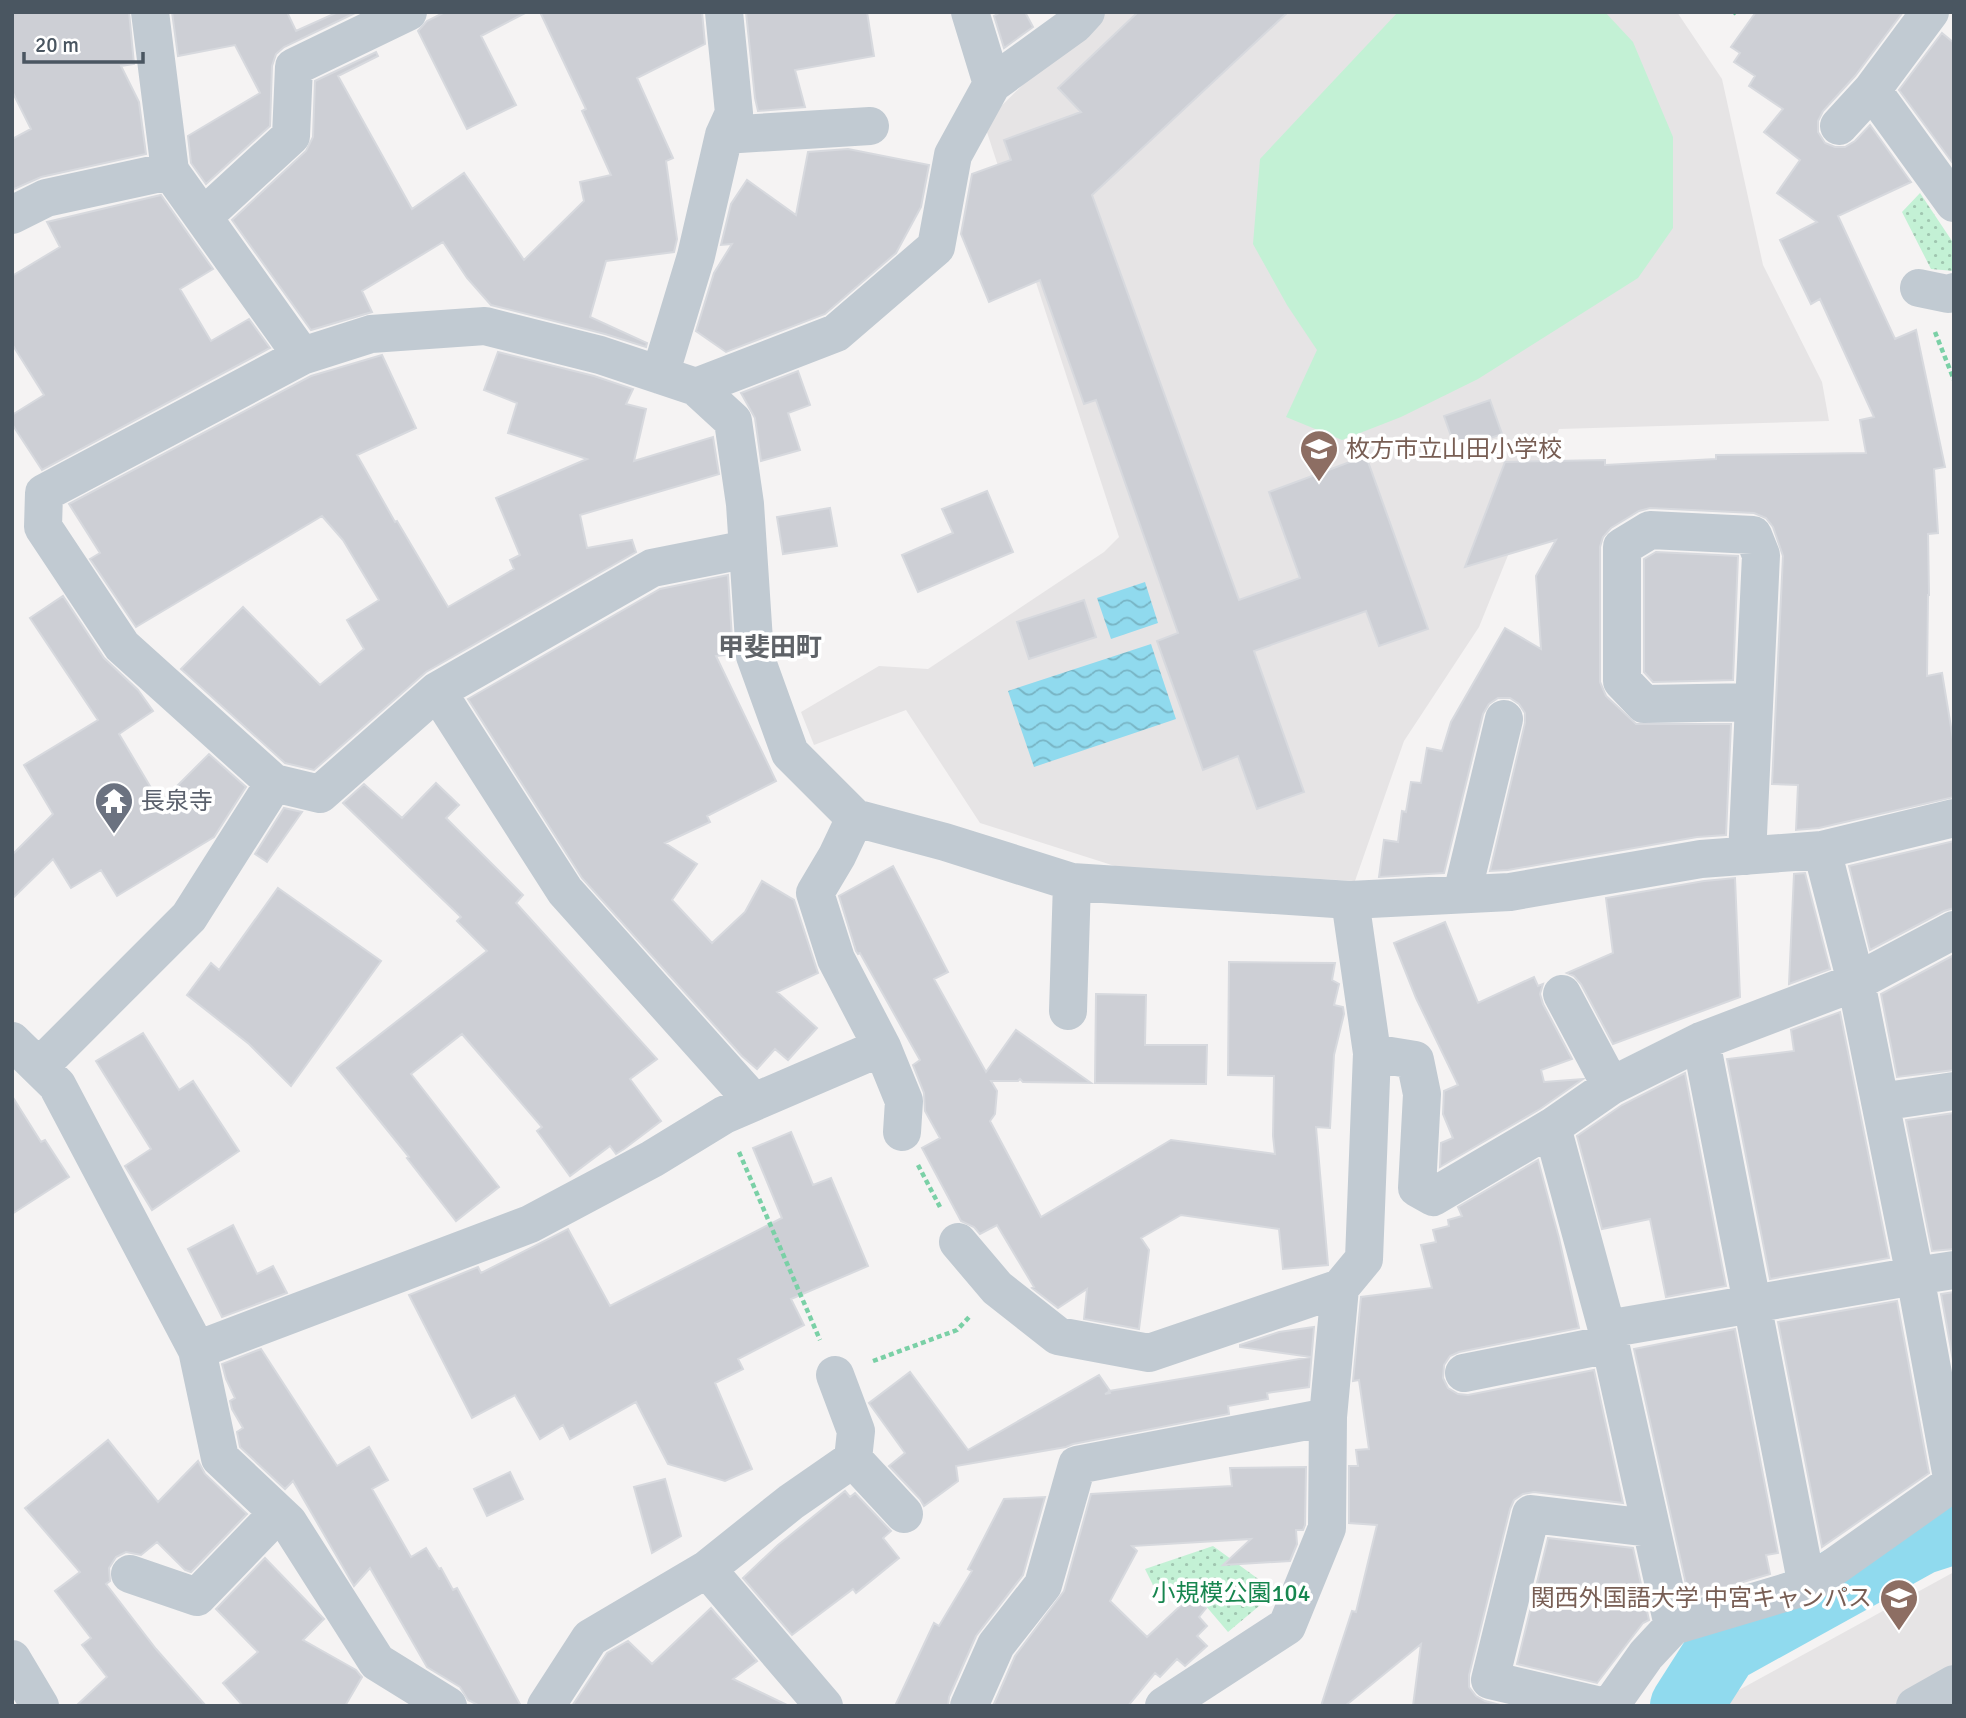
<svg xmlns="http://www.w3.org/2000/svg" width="1966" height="1718" font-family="Signika,'Noto Sans JP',sans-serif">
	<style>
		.education { fill: #e6e4e5 }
		.green { fill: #c3f1d5 }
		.park { fill: url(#park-dots) }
		.water { fill: url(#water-waves) }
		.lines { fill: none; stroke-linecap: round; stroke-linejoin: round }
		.river { stroke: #90daee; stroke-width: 72 }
		.building { fill: #cdcfd5; stroke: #d7d9de; stroke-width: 2 }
		.path { stroke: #7ad0a6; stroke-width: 4.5; stroke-dasharray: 5 3.5; stroke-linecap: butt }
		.minor { stroke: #c1cad2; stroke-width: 38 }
		.labels { text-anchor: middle; stroke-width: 7; stroke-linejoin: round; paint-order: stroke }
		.education-label { font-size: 24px; fill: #785e54; stroke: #fff; text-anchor: start }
		.worship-label { font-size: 24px; fill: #5b616d; stroke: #fff; text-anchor: start }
		.park-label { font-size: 24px; fill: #17864f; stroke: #fff }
		.neighbourhood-label { font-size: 26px; font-weight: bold; fill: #5f6368; stroke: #fff }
	</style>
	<defs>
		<pattern id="park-dots" width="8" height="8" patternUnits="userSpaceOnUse" patternTransform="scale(1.75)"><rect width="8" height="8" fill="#c3f1d5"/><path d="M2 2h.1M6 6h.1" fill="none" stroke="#a0c6b0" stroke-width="1.8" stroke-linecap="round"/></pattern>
		<pattern id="water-waves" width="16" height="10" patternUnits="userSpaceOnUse" patternTransform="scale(1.75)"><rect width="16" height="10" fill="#90daee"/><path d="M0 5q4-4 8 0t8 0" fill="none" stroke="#78b4c4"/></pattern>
	</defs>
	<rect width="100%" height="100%" fill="#f5f3f3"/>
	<path class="education" d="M 1097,12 L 1677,12 L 1722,79 L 1763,265 L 1822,382 L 1829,421 L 1559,429 L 1479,627 L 1404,741 L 1355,881 L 1118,867 L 980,823 L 906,710 L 814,745 L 801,712 L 879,666 L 928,669 L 1104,552 L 1119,537 L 984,123 Z
		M 1954,1572 L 1954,1706 L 1727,1706 L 1737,1691 Z"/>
	<path class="green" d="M 1398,12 L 1605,12 L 1633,42 L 1673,137 L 1673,228 L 1638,278 L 1478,379 L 1401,417 L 1342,440 L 1286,417 L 1317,350 L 1287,305 L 1253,244 L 1260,159 Z"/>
	<path class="park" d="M 1920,193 L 1954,244 L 1954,271 L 1931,269 L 1902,212 Z
		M 1213,1546 L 1276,1592 L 1228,1632 L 1188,1585 L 1160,1599 L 1145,1569 Z"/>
	<path class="water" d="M 1145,582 L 1158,623 L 1111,639 L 1097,598 Z
		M 1151,644 L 1176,719 L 1034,767 L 1008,691 Z"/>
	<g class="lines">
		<path class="river" d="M 1686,1706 L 1723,1648 L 1920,1539 L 1954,1528"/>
	</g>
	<path class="building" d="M 12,12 L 129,12 L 134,64 L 121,66 L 139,102 L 146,154 L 41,177 L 12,190 L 12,139 L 31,129 L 12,91 Z
		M 172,12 L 287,12 L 296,31 L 338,12 L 357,12 L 284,47 L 276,54 L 272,66 L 270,126 L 206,184 L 191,163 L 188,136 L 260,93 L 235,45 L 178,56 Z
		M 445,12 L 527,12 L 481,36 L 516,105 L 467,129 L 418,31 L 427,21 Z
		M 540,12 L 702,12 L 705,44 L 637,78 L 673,158 L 666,161 L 677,239 L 674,252 L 606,261 L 590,317 L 647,343 L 646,347 L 605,334 L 491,305 L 467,278 L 443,242 L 362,291 L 372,312 L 311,330 L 232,220 L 306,151 L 313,137 L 315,81 L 376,52 L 378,56 L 338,76 L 412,209 L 464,173 L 524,260 L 584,201 L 580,182 L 611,175 L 582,111 L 586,109 Z
		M 746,12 L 867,12 L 874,56 L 795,70 L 805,107 L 758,111 L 755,98 Z
		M 1001,12 L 1025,12 L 1033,27 L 1004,48 L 994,16 Z
		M 1138,12 L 1288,12 L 1092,195 L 1239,600 L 1300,578 L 1269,492 L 1366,456 L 1428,629 L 1379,646 L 1366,611 L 1254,651 L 1304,792 L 1257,809 L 1238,756 L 1203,770 L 1157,641 L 1178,633 L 1096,400 L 1084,404 L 1040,280 L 989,302 L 961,234 L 972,174 L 1011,160 L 1004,140 L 1081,112 L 1058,88 Z
		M 1756,12 L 1903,12 L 1855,76 L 1823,111 L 1818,121 L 1818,132 L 1825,143 L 1835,147 L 1845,147 L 1855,141 L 1870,125 L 1911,182 L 1838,216 L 1895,339 L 1916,330 L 1945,467 L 1934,469 L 1938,533 L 1928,534 L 1929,595 L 1928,595 L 1927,676 L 1942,673 L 1954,745 L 1954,797 L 1819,828 L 1796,830 L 1798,785 L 1772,784 L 1783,556 L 1773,527 L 1766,518 L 1754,513 L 1650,508 L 1639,511 L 1611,528 L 1603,537 L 1600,547 L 1600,682 L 1606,696 L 1636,724 L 1731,724 L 1726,835 L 1697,837 L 1508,870 L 1490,871 L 1525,723 L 1525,713 L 1519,704 L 1510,698 L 1498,698 L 1489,704 L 1483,714 L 1444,873 L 1379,877 L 1384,840 L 1398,842 L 1402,811 L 1406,812 L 1411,782 L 1421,783 L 1427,748 L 1442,751 L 1451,722 L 1505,628 L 1541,649 L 1536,576 L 1556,540 L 1465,567 L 1505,462 L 1605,460 L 1605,465 L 1716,459 L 1716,455 L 1866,453 L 1860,420 L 1874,417 L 1820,299 L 1811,304 L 1780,240 L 1817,222 L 1777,193 L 1800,160 L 1764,132 L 1783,109 L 1749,86 L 1755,76 L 1734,62 L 1740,53 L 1731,47 Z
		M 1942,33 L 1954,43 L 1954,161 L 1952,162 L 1899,90 Z
		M 848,149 L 929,165 L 921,207 L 896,253 L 825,314 L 726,352 L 696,331 L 714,273 L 732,244 L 721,245 L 731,204 L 747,180 L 796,215 L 808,152 Z
		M 161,195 L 213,269 L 180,289 L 211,341 L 249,319 L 270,348 L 42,470 L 12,424 L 12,415 L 44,395 L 12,344 L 12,276 L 60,247 L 47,222 Z
		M 498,352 L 594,376 L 633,389 L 626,404 L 646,409 L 634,461 L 713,437 L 719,474 L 580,515 L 587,548 L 632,540 L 636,552 L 426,672 L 314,770 L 285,763 L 181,669 L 243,607 L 320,685 L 364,649 L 347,620 L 379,600 L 343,540 L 322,516 L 136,627 L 90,559 L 100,553 L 69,504 L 311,376 L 382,355 L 416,428 L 357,455 L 395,522 L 397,521 L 448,607 L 514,569 L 510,560 L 520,555 L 496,498 L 587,459 L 508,433 L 517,403 L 484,390 Z
		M 798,371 L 810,405 L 788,413 L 800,450 L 761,461 L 755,418 L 741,393 Z
		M 1490,400 L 1502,434 L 1456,450 L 1444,416 Z
		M 987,491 L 1013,552 L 918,592 L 902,555 L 953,533 L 942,509 Z
		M 830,508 L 837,546 L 783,554 L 777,517 Z
		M 1656,552 L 1738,556 L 1733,680 L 1653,682 L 1644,672 L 1644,559 Z
		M 728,575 L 733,654 L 716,656 L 776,781 L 707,816 L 710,822 L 665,843 L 697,864 L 672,900 L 712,943 L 745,912 L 762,881 L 794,900 L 818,973 L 777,992 L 817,1028 L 788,1060 L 775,1049 L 757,1069 L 742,1056 L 582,878 L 468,699 L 660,589 Z
		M 63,596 L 104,658 L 138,690 L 153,711 L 119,734 L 160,803 L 209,754 L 246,787 L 214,837 L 117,896 L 101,870 L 71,888 L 53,859 L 12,899 L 12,855 L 53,814 L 24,765 L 98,720 L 30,618 Z
		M 1084,600 L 1096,637 L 1029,659 L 1017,622 Z
		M 436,783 L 459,805 L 446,818 L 523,895 L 516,903 L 657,1059 L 630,1079 L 661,1121 L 624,1149 L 616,1154 L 610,1146 L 570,1176 L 537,1131 L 542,1127 L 462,1034 L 411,1074 L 499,1187 L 456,1221 L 407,1158 L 409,1157 L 337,1068 L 487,951 L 457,921 L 461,917 L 343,803 L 364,784 L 402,818 Z
		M 284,808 L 302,812 L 267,862 L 255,854 Z
		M 1954,841 L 1954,908 L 1944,911 L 1870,950 L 1849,866 Z
		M 893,866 L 948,972 L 934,979 L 986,1072 L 1016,1030 L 1091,1083 L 1023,1082 L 1020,1079 L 1018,1081 L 991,1081 L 997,1091 L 995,1114 L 990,1121 L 1041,1217 L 1171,1140 L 1275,1154 L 1273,1136 L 1274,1076 L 1228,1075 L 1229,962 L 1335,963 L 1332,980 L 1339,984 L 1334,1005 L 1343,1007 L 1344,1014 L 1334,1055 L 1330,1128 L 1316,1127 L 1328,1265 L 1283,1269 L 1279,1229 L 1181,1215 L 1141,1238 L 1149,1250 L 1139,1329 L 1084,1319 L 1087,1289 L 1058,1308 L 1032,1288 L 1034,1287 L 997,1225 L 980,1234 L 974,1227 L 961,1221 L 922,1148 L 940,1138 L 925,1111 L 924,1093 L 913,1065 L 920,1060 L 860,953 L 858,954 L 856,951 L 839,896 Z
		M 1805,873 L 1830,969 L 1789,984 L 1794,874 Z
		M 1735,878 L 1740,997 L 1613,1044 L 1581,984 L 1574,976 L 1567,973 L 1613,953 L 1606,898 L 1704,881 Z
		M 278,888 L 381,961 L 291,1086 L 249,1044 L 187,995 L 211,963 L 219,970 Z
		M 1445,922 L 1478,1003 L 1534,977 L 1538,986 L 1543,984 L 1540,994 L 1543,1004 L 1572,1059 L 1541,1070 L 1544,1082 L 1583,1079 L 1540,1109 L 1440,1167 L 1441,1143 L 1453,1138 L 1443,1114 L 1444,1091 L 1458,1085 L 1416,998 L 1394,943 Z
		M 1954,955 L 1954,1070 L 1897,1077 L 1881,994 Z
		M 1096,994 L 1146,995 L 1145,1045 L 1207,1045 L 1206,1084 L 1095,1083 Z
		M 1840,1012 L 1889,1258 L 1770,1279 L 1727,1059 L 1794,1051 L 1791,1030 Z
		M 143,1033 L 179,1090 L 193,1081 L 239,1151 L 152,1210 L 125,1166 L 151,1149 L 96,1061 Z
		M 1685,1073 L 1726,1286 L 1666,1297 L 1650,1219 L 1602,1229 L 1577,1136 L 1622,1105 Z
		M 12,1096 L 41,1142 L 45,1140 L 69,1177 L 12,1214 Z
		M 1954,1113 L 1954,1249 L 1932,1251 L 1906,1120 Z
		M 791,1132 L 813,1185 L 831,1178 L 868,1266 L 791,1299 L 804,1325 L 738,1359 L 743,1369 L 715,1383 L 752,1469 L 725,1481 L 668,1464 L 636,1402 L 570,1439 L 563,1425 L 540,1439 L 515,1395 L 472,1418 L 409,1295 L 478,1267 L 481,1273 L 568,1229 L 610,1306 L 782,1218 L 753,1148 Z
		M 1538,1160 L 1559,1238 L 1579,1328 L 1459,1352 L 1450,1356 L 1444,1365 L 1443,1378 L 1448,1388 L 1458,1394 L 1468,1395 L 1594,1370 L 1623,1503 L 1534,1492 L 1523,1494 L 1514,1500 L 1510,1509 L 1469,1675 L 1469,1687 L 1476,1696 L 1485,1701 L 1504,1706 L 1413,1706 L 1421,1644 L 1345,1706 L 1321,1706 L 1352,1611 L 1356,1612 L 1377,1525 L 1349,1523 L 1349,1466 L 1358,1466 L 1356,1450 L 1369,1449 L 1359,1380 L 1353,1381 L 1361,1297 L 1432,1288 L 1421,1245 L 1436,1242 L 1433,1230 L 1449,1226 L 1448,1220 L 1462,1216 L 1458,1207 Z
		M 233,1225 L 257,1274 L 273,1266 L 287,1293 L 222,1317 L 188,1249 Z
		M 1954,1292 L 1954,1366 L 1941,1294 Z
		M 1897,1301 L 1929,1473 L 1822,1547 L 1778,1322 Z
		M 1314,1327 L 1309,1387 L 1267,1393 L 1268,1399 L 1228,1406 L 1229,1414 L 1073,1444 L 1066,1447 L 956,1466 L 958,1481 L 924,1506 L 920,1499 L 889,1466 L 905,1453 L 869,1403 L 910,1372 L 968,1450 L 1099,1375 L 1110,1391 L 1105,1394 L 1110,1393 L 1109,1391 L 1311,1357 L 1240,1347 L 1240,1345 L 1279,1332 Z
		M 1735,1329 L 1778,1553 L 1766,1555 L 1770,1574 L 1689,1598 L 1634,1349 Z
		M 261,1349 L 337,1466 L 369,1447 L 388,1480 L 372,1489 L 411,1557 L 426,1548 L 439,1569 L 441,1568 L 453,1590 L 457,1588 L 521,1706 L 480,1706 L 468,1700 L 460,1687 L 427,1667 L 370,1568 L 354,1586 L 293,1481 L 285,1489 L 240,1447 L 237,1432 L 243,1428 L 232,1409 L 230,1401 L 235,1398 L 226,1379 L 222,1364 Z
		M 108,1440 L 158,1502 L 198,1461 L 205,1474 L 247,1514 L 191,1572 L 185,1570 L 157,1542 L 141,1555 L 126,1552 L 116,1557 L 109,1568 L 110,1581 L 106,1584 L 156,1649 L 206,1706 L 76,1706 L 107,1677 L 82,1645 L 91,1638 L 55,1591 L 80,1572 L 25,1508 Z
		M 1306,1467 L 1305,1525 L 1303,1530 L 1296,1530 L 1297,1544 L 1290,1561 L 1223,1565 L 1251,1539 L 1132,1546 L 1137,1551 L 1110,1601 L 1147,1637 L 1192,1595 L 1206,1608 L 1199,1617 L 1207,1626 L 1197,1636 L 1207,1646 L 1185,1666 L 1177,1659 L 1160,1677 L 1155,1673 L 1128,1706 L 993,1706 L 1015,1656 L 1064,1591 L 1091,1494 L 1232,1486 L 1230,1468 Z
		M 510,1472 L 523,1499 L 487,1516 L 474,1489 Z
		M 665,1479 L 681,1536 L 652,1553 L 634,1487 Z
		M 845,1491 L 850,1497 L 855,1493 L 891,1531 L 883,1538 L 899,1558 L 856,1593 L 853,1589 L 792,1635 L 743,1578 L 778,1545 Z
		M 1045,1497 L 1023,1575 L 976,1636 L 949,1697 L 948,1706 L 895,1706 L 934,1623 L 939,1626 L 972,1571 L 968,1569 L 1004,1499 Z
		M 1548,1538 L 1633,1548 L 1649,1620 L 1643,1623 L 1597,1683 L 1517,1664 Z
		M 265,1558 L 324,1619 L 303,1640 L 356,1670 L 362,1677 L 345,1706 L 243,1706 L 223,1683 L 258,1652 L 216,1609 Z
		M 711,1608 L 757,1661 L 733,1679 L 789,1706 L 572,1706 L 607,1653 L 628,1641 L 652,1664 Z"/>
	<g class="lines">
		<path class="path" d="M 1733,14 L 1735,12
			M 1935,332 L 1954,380
			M 739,1152 L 820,1340
			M 918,1165 L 940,1207
			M 873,1361 L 957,1330 L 971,1315"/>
		<path class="minor" d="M 150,12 L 170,171 L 302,356
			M 970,12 L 992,84
			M 1930,12 L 1872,90 L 1954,203
			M 1839,126 L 1872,90
			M 724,135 L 870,126
			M 12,215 L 46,198 L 170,171
			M 204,216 L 291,136 L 294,67 L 408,12
			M 1919,288 L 1948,294 L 1954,292
			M 660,375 L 696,256 L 724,135 L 734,113 L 724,12
			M 696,387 L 836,333 L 936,247 L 953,155 L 992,84 L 1075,24 L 1086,12
			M 748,549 L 652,568 L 437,691 L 320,794 L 274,783 L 122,646 L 43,527 L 44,493 L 302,356 L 371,334 L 485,326 L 600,355 L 696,387 L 733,421 L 745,504 L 755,656 L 790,753 L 855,818 L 945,842 L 1072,882 L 1350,900 L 1510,892 L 1701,859 L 1822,850 L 1954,818
			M 437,691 L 565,891 L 754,1102
			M 1822,850 L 1856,982 L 1954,930
			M 1747,856 L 1761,555 L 1753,535 L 1650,530 L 1622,547 L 1622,681 L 1644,704 L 1753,702
			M 1462,894 L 1504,719
			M 1562,994 L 1611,1086
			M 1068,1011 L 1072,882
			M 12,1041 L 57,1085 L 197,1350 L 530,1224 L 652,1159 L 724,1115 L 882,1047 L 836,959 L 815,893 L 837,856 L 855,818
			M 1701,1041 L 1807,1586
			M 882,1047 L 904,1101 L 902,1132
			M 1372,1053 L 1415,1060 L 1422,1094 L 1417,1188 L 1433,1197 L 1552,1127 L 1611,1086 L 1701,1041 L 1856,982 L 1915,1276 L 1954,1270
			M 39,1067 L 189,917 L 274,783
			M 1880,1102 L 1954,1091
			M 1552,1127 L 1607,1329 L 1915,1276 L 1953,1483
			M 958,1242 L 997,1288 L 1058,1336 L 1149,1353 L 1340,1288
			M 1607,1329 L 1673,1626 L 1807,1586 L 1954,1482
			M 197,1350 L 220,1458 L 288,1522 L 377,1662 L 448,1706
			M 1464,1373 L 1610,1344
			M 853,1459 L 904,1514
			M 707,1569 L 791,1502 L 853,1459 L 856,1431 L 835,1375
			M 130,1574 L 197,1597 L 278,1513
			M 12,1659 L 40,1706
			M 546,1706 L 590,1638 L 707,1569 L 824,1706
			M 969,1706 L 996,1645 L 1043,1585 L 1077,1465 L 1328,1417
			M 1164,1706 L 1287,1626 L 1327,1528 L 1328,1417 L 1340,1288 L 1364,1259 L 1372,1053 L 1350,900
			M 1601,1706 L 1490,1680 L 1531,1514 L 1650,1528
			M 1610,1706 L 1646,1655 L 1673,1626
			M 1915,1706 L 1954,1684"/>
	</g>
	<defs>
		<symbol id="school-pin" viewBox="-11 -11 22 30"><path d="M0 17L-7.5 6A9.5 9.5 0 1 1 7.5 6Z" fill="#8d6e63" stroke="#fff"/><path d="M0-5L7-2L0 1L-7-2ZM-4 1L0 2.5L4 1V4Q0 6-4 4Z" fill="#fff"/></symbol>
		<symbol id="temple-pin" viewBox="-11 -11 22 30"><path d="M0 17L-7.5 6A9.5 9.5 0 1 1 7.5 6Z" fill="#6b7280" stroke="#fff"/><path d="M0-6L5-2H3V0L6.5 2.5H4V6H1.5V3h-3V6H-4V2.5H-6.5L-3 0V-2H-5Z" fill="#fff"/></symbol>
		<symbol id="university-pin" viewBox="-11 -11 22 30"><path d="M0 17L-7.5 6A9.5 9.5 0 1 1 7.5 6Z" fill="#8d6e63" stroke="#fff"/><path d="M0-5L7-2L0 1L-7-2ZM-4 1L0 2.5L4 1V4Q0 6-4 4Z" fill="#fff"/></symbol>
	</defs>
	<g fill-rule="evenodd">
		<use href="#school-pin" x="1297" y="427" width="44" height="60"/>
		<use href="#temple-pin" x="92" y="779" width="44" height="60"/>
		<use href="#university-pin" x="1877" y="1576" width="44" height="60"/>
	</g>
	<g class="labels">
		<g class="education-label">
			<text x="1346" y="457">枚方市立山田小学校</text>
			<text x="1872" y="1606" text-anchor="end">関西外国語大学 中宮キャンパス</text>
		</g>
		<g class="worship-label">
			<text x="141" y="809">長泉寺</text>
		</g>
		<g class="park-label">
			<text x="1231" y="1601">小規模公園104</text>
		</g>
		<g class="neighbourhood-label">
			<text x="770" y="656">甲斐田町</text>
		</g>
	</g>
	<rect width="1966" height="1718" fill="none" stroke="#4a5661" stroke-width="28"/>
	<path d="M24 52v10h119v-10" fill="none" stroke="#4a5661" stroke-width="3.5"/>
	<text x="35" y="52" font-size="21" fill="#4a5661" stroke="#ffffff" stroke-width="5" paint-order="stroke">20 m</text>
</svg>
